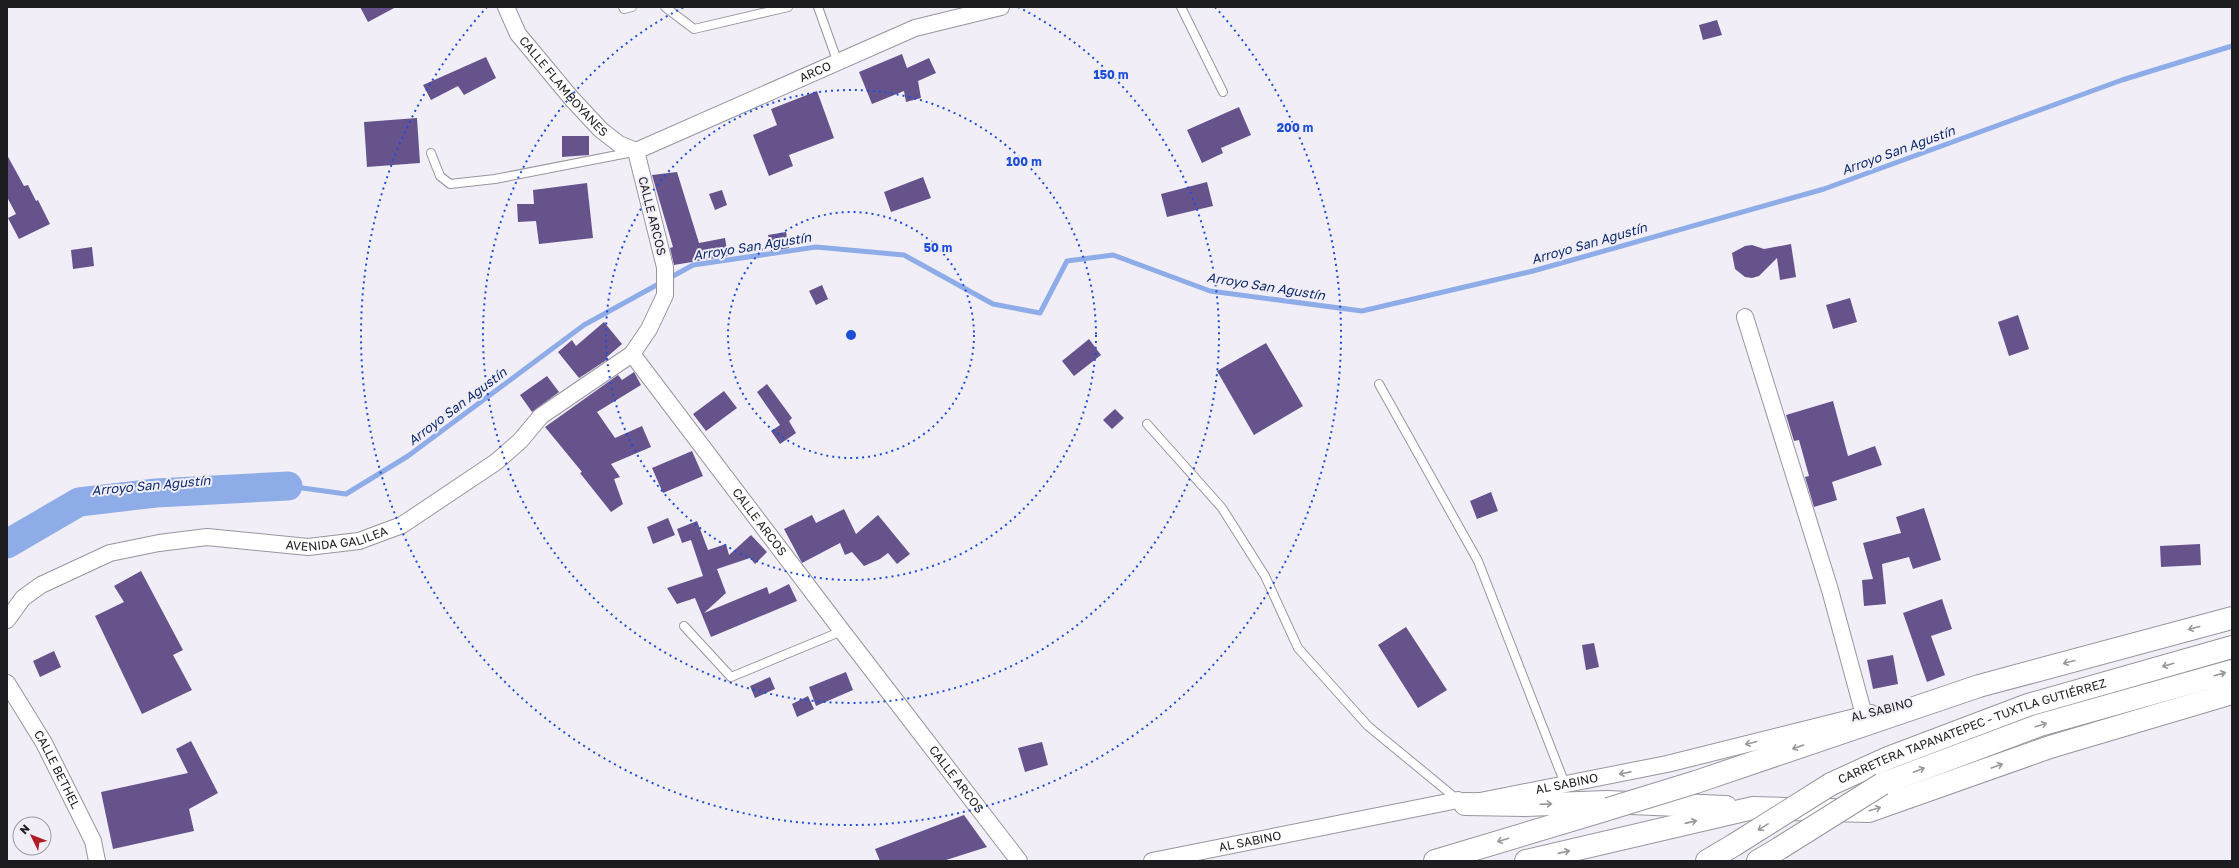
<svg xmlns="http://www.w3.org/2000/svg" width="2239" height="868" font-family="'Golos Text',sans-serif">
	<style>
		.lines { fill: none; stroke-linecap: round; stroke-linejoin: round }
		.stream { stroke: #8eace7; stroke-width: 5 }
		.river { stroke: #8eace7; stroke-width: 29 }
		.building { fill: #67538c }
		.service-casing { stroke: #98959e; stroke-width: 10 }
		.minor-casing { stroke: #98959e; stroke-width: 18 }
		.trunk-casing { stroke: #98959e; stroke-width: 24 }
		.service { stroke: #fff; stroke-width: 8 }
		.minor { stroke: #fff; stroke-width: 16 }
		.trunk { stroke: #fff; stroke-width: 22 }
		.trunk-bridge-casing { stroke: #98959e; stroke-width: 24; stroke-linecap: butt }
		.trunk-bridge { stroke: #fff; stroke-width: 22 }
		.oneway { stroke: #99999b }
		.ring { fill: none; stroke: #1d4ed8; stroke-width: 2; stroke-dasharray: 2 4 }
		.labels { text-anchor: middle; stroke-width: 4; stroke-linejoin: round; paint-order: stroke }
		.street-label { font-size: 12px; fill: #1d1c20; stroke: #f1eef8 }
		.water-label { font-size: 13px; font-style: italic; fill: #0e2a6e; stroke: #f1eef8 }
		.centre { fill: #1d4ed8; stroke: #f1eef8; stroke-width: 2 }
		.ring-label { font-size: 12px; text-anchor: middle; font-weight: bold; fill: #1d4ed8; stroke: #f1eef8; stroke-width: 4; stroke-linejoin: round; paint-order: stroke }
	</style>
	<rect width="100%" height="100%" fill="#f1eef8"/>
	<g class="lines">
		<path class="stream" d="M 7,544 L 79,502 L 156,493 L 288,486 L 346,494 L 408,456 L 584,325 L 693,265 L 816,247 L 904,255 L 993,304 L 1040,313 L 1067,261 L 1113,255 L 1210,291 L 1362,311 L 1533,271 L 1824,189 L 2122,80 L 2232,46"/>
		<path class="river" d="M 7,544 L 79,502 L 156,493 L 288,486"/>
	</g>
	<path class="building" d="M 360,7 L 396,7 L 368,22 Z
		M 1717,20 L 1722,35 L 1703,40 L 1699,25 Z
		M 902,54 L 907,68 L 929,58 L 936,73 L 918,81 L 921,98 L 906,102 L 904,91 L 872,104 L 859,72 Z
		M 486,57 L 496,78 L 464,95 L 458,86 L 431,100 L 423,85 Z
		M 817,91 L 834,138 L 789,155 L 793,166 L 769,176 L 753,135 L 777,125 L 771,109 Z
		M 1239,107 L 1251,135 L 1221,148 L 1223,153 L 1202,163 L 1187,130 Z
		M 417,118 L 420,163 L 367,167 L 364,122 Z
		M 562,136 L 589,136 L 589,155 L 562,157 Z
		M 7,155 L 24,186 L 28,185 L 36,201 L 38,200 L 50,224 L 19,239 L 8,218 L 16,214 L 7,197 Z
		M 677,172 L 699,243 L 725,238 L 728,256 L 674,265 L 670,248 L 673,247 L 652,175 Z
		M 923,177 L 931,198 L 891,212 L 884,192 Z
		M 1207,182 L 1213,206 L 1167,217 L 1161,194 Z
		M 587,183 L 593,238 L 539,244 L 536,221 L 518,222 L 517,204 L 534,204 L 533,190 Z
		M 722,190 L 727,205 L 715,210 L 709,194 Z
		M 786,232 L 789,248 L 771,251 L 768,235 Z
		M 1791,244 L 1796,277 L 1780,280 L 1777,258 L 1759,276 L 1752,278 L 1745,277 L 1735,269 L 1732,253 L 1745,246 L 1752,245 L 1764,249 Z
		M 92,247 L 94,266 L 73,269 L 71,250 Z
		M 822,285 L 828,299 L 816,305 L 809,291 Z
		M 1850,298 L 1857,322 L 1833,329 L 1826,305 Z
		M 2018,315 L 2029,349 L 2009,356 L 1998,322 Z
		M 604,322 L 622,344 L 607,357 L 608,359 L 579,378 L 558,352 L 572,340 L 576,346 Z
		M 1089,339 L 1101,355 L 1074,376 L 1062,361 Z
		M 1266,343 L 1303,406 L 1254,435 L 1217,371 Z
		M 634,372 L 641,385 L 597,412 L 615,438 L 642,426 L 651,447 L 611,464 L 620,477 L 614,479 L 623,504 L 611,512 L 580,473 L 582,472 L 545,427 L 618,375 L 622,380 Z
		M 547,376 L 559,392 L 532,412 L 520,395 Z
		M 767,384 L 792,418 L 789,421 L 796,433 L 780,444 L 771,431 L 780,425 L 757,392 Z
		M 724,391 L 737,408 L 706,431 L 693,414 Z
		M 1833,401 L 1848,456 L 1875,446 L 1882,465 L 1832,482 L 1837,500 L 1814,507 L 1805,477 L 1809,476 L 1799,440 L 1794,441 L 1786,415 Z
		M 1115,409 L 1124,418 L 1112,429 L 1103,420 Z
		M 692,451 L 703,476 L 663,493 L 652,468 Z
		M 1491,492 L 1498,511 L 1477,519 L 1470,501 Z
		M 1924,508 L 1941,560 L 1913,569 L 1909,557 L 1882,564 L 1886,604 L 1864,606 L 1862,580 L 1873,579 L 1863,543 L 1901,533 L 1896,517 Z
		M 844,509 L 856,534 L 878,515 L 910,554 L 897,564 L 888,553 L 880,559 L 864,566 L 852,552 L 845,555 L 840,543 L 802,563 L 784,529 L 812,515 L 816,523 Z
		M 668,518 L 675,535 L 653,544 L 647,527 Z
		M 697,521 L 708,550 L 726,544 L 729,555 L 751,535 L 767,552 L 755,564 L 750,558 L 717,569 L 726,593 L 704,613 L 767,587 L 769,594 L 789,584 L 797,601 L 711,637 L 695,598 L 677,604 L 667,588 L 703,576 L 691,540 L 682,543 L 677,529 Z
		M 2200,544 L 2201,565 L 2161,567 L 2160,546 Z
		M 141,571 L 183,650 L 173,655 L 192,690 L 142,714 L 95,616 L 124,602 L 114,586 Z
		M 1942,599 L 1952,629 L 1931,636 L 1945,675 L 1927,682 L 1903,613 Z
		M 1406,627 L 1447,690 L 1418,708 L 1378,645 Z
		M 1594,643 L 1599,667 L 1586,670 L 1582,645 Z
		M 54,651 L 61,667 L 40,677 L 33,661 Z
		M 1893,655 L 1898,684 L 1873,689 L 1867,660 Z
		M 846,672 L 853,690 L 816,706 L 809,687 Z
		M 770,677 L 775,689 L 755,698 L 750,686 Z
		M 808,696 L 814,709 L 797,717 L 792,704 Z
		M 191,741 L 218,793 L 189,809 L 194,831 L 113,849 L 101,792 L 188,773 L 176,749 Z
		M 1042,742 L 1048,765 L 1025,772 L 1018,748 Z
		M 964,815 L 987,847 L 943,861 L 880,861 L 875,849 Z"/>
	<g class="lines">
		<defs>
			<path id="service" d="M 623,7 L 624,9 L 632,7
				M 665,7 L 694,29 L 788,7
				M 818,7 L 838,63
				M 1181,7 L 1223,92
				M 431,153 L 440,176 L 450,184 L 495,179 L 633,152
				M 1379,384 L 1478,561 L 1565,784
				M 1147,424 L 1222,508 L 1265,576 L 1298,648 L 1368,726 L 1458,800
				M 684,626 L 731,677 L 842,631"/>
			<g id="minor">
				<path id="s1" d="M 506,7 L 518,34 L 572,99 L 601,130 L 619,144 L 636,151"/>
				<path id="s2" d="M 636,151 L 915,28 L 1001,7"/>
				<path d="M 1745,317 L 1830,590 L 1864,715"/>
				<path id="s3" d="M 632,354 L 842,631 L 1019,861"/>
				<path id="s4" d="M 7,620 L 23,598 L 41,585 L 110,553 L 159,543 L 207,537 L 308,547 L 359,541 L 402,525 L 496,462 L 520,441 L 541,416 L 632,354 L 649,329 L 665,295 L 665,267 L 636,151"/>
				<path id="s5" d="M 7,683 L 44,743 L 93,841 L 97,861"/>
				<path id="s6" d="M 1152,861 L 1458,800 L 1465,804 L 1667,764 L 1871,713"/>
			</g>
			<g id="trunk">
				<path d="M 1696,782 L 1979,686 L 2232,618"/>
				<path id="s7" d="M 1831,784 L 1888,758 L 2028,705 L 2232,647"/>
				<path d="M 1882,784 L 2040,725 L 2232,671"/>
				<path d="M 1465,804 L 1525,805 L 1607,802 L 1726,807"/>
				<path d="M 1435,861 L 1605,810"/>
				<path d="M 1526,861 L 1753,808 L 1869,811 L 2050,747 L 2232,693"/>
				<path d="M 1707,861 L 1734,845"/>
				<path d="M 1758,861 L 1780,848"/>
			</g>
		</defs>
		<use href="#service" class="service-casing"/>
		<use href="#minor" class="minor-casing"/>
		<use href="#trunk" class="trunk-casing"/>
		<use href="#service" class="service"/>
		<use href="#minor" class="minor"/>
		<use href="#trunk" class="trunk"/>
		<defs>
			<path id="trunk-bridge" d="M 1608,809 L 1696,782
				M 1734,845 L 1831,784
				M 1780,848 L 1882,784"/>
		</defs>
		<use href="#trunk-bridge" class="trunk-bridge-casing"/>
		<use href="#trunk-bridge" class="trunk-bridge"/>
	</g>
	<defs><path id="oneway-shaft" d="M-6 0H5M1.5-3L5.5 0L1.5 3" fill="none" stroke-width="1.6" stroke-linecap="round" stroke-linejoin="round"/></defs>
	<g class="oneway">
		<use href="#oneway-shaft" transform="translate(2194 628) rotate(165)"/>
		<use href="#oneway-shaft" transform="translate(2069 662) rotate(165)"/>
		<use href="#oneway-shaft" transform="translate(2168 665) rotate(164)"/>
		<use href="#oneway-shaft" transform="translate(2220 674) rotate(-16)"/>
		<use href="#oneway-shaft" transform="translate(2041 725) rotate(-18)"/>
		<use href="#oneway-shaft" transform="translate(1751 743) rotate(166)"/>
		<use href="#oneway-shaft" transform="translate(1798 747) rotate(161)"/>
		<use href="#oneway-shaft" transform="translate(1997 766) rotate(-20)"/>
		<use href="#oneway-shaft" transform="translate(1919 770) rotate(-21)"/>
		<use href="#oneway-shaft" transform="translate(1625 773) rotate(169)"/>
		<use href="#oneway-shaft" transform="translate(1546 804) rotate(-2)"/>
		<use href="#oneway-shaft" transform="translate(1875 809) rotate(-17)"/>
		<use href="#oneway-shaft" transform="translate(1691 822) rotate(-13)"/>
		<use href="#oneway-shaft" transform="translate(1763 827) rotate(148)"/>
		<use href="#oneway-shaft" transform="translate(1503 840) rotate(163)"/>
		<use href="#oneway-shaft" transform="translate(1564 852) rotate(-13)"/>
	</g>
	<g class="ring">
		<circle cx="851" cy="335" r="123"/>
		<circle cx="851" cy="335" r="245"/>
		<path d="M1018 7A368 368 0 1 1 684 7"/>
		<path d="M1215 7A490 490 0 1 1 487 7"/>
	</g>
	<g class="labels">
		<g class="street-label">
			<text dy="4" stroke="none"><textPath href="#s2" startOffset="196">ARCO</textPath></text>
			<text dy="4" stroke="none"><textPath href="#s1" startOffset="99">CALLE FLAMBOYANES</textPath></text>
			<text transform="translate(652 216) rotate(76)" y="4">CALLE ARCOS</text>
			<text dy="4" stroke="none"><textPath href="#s3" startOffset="211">CALLE ARCOS</textPath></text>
			<text dy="4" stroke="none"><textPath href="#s4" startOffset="355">AVENIDA GALILEA</textPath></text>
			<text transform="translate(1882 710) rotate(-14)" y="4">AL SABINO</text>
			<text dy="4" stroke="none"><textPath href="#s7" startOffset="151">CARRETERA TAPANATEPEC - TUXTLA GUTIÉRREZ</textPath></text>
			<text dy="4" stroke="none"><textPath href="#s5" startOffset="100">CALLE BETHEL</textPath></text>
			<text dy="4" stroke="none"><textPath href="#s3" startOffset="535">CALLE ARCOS</textPath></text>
			<text dy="4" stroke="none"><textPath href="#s6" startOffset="424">AL SABINO</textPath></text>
			<text dy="4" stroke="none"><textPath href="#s6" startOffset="100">AL SABINO</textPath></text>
		</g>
		<g class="water-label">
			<text transform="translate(1898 150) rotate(-20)" y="5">Arroyo San Agustín</text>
			<text transform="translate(1589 243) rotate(-16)" y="5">Arroyo San Agustín</text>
			<text transform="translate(752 246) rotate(-9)" y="5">Arroyo San Agustín</text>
			<text transform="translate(1266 286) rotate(9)" y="5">Arroyo San Agustín</text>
			<text transform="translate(457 406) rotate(-37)" y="5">Arroyo San Agustín</text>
			<text transform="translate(151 485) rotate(-5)" y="5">Arroyo San Agustín</text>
		</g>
	</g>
	<circle cx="851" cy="335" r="6" class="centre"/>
	<g class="ring-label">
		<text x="1111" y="79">150 m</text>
		<text x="1295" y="132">200 m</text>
		<text x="1024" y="166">100 m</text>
		<text x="938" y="252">50 m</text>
	</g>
	<rect width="2239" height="868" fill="none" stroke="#1d1c20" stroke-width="16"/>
	<g transform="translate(32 836) rotate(313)"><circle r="19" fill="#f1eef8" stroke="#9c9aa2"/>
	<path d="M0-3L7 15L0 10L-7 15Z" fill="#af1c24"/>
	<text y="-6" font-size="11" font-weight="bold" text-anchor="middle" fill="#1d1c20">N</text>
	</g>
</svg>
